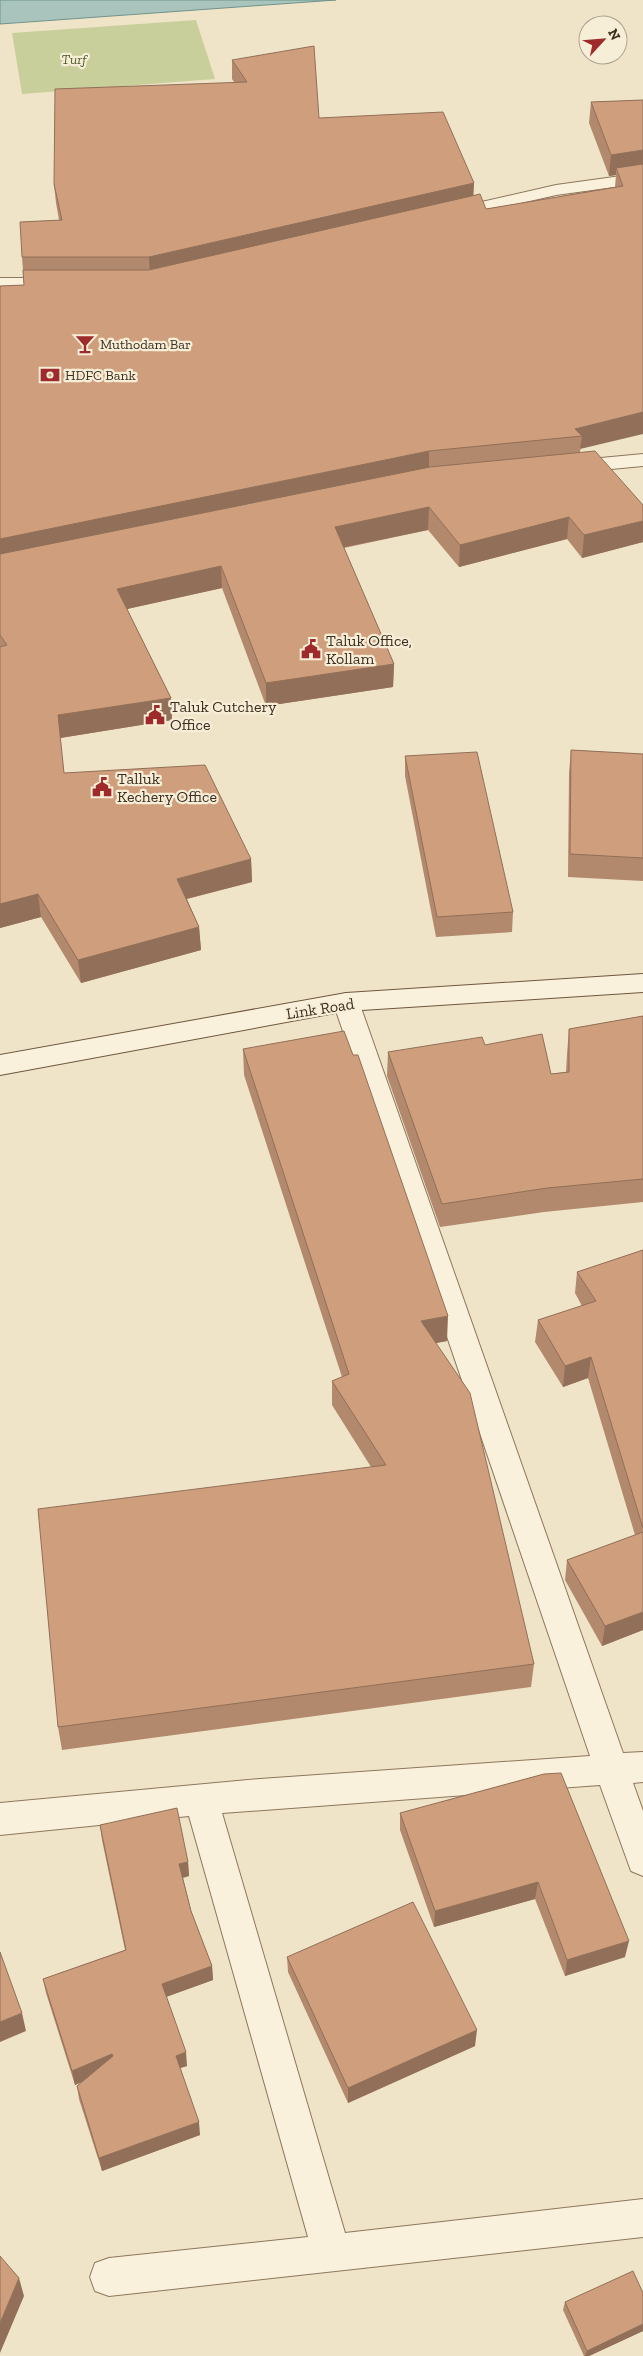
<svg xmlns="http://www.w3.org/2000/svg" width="643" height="2356" font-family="'Zilla Slab',serif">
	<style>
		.green { fill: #c9cf9b }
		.water { fill: #a9c4bc; stroke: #6f938a }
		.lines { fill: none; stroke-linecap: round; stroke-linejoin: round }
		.service-casing { stroke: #8d765c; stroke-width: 2 }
		.minor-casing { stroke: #8d765c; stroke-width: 2 }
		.secondary-casing { stroke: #6f573f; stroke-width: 2 }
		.service { fill: #faf1dc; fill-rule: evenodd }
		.minor { fill: #faf1dc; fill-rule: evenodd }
		.secondary { fill: #faf1dc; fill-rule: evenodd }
		.wall { fill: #b2896c }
		.shaded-wall { fill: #916f58 }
		.building { fill: #cf9f7d; stroke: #916f58 }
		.labels { text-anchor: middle; stroke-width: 4.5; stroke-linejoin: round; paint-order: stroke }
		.far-park-label { font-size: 14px; font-style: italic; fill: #4d5a26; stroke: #f7eed8 }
		.far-poi-label { font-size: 14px; fill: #3d2e20; stroke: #f7eed8; text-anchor: start }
		.poi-label { font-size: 16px; fill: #3d2e20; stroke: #f7eed8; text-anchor: start }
		.street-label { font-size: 16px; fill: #3d2e20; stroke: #f7eed8 }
	</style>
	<rect width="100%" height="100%" fill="#f0e4c8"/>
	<path class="green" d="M 196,20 L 215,79 L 22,94 L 12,33 Z"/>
	<path class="water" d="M 0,0 L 336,0 L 0,24 Z"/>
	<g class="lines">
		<defs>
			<path id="service" d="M 346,993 L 355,996 L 359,1002 L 623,1753 L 643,1752 L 643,1782 L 633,1783 L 643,1811 L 643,1876 L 631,1871 L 600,1785 L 222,1813 L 345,2233 L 643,2199 L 643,2237 L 109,2296 L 95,2291 L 90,2277 L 95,2263 L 109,2258 L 308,2237 L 189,1816 L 0,1835 L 0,1803 L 260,1779 L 590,1756 L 333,1002 L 337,996 Z"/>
			<path id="minor" d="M 643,173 L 643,183 L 556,195 L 448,220 L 442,219 L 439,215 L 442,211 L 556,185 Z
				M 0,278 L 61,278 L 68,280 L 70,284 L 68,288 L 61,290 L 0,290 Z
				M 643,454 L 643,466 L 569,473 L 562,471 L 559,467 L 562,463 L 569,461 Z"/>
			<path id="secondary" d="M 643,974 L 643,992 L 346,1011 L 0,1075 L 0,1055 L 346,993 Z"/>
		</defs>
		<use href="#service" class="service-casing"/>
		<use href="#minor" class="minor-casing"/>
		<use href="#secondary" class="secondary-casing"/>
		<use href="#service" class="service"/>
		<use href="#minor" class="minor"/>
		<use href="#secondary" class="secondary"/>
	</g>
	<path class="wall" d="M 232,60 L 319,118 L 474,183 L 473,195 L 486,209 L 615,187 L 616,175 L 609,176 L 589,123 L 591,102 L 643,100 L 580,452 L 643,505 L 643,542 L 582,558 L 567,539 L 459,567 L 428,530 L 344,548 L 394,664 L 393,687 L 266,706 L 222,588 L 127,609 L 171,698 L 172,720 L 60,738 L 64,773 L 251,859 L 252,882 L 187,899 L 199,927 L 201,950 L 81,983 L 41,917 L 0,928 L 0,286 L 24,285 L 22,257 L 59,220 L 56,203 L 54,184 L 234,82 L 232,79 Z
		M 571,750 L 643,754 L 643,881 L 568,877 L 569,773 Z
		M 405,756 L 513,912 L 512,932 L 436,937 L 405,776 Z
		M 643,1016 L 643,1202 L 544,1212 L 440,1227 L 387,1076 L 388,1052 L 485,1045 L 551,1074 L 566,1072 L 567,1054 L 569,1029 Z
		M 243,1049 L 447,1341 L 436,1343 L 534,1664 L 531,1687 L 62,1750 L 58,1727 L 371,1467 L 332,1405 L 332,1381 L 342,1377 L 244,1075 Z
		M 643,1250 L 643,1630 L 602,1646 L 565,1580 L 567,1560 L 635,1535 L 588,1378 L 563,1387 L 535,1342 L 538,1320 L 582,1306 L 575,1293 L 577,1272 Z
		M 544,1774 L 625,1957 L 565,1976 L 535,1899 L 434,1927 L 400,1830 L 400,1813 Z
		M 100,1825 L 188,1862 L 189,1876 L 183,1878 L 191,1911 L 212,1966 L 213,1980 L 166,1997 L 187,2066 L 180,2068 L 200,2135 L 102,2171 L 79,2099 L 77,2086 L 82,2082 L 75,2085 L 46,1993 L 43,1979 L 125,1950 L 102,1840 Z
		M 287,1957 L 475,2046 L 348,2103 L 288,1972 Z
		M 643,2293 L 643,2331 L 589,2356 L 584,2356 L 563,2310 L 565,2302 Z"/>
	<path class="shaded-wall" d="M 643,150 L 643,171 L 616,168 L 616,175 L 609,176 L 611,155 Z
		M 474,183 L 473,202 L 150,276 L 149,257 Z
		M 643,412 L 643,434 L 580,449 L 582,436 L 575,429 Z
		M 429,451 L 429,473 L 0,562 L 0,539 Z
		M 429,507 L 428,530 L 335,549 L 335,527 Z
		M 569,517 L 567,539 L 459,567 L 460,545 Z
		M 643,521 L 643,542 L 582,558 L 584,535 Z
		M 221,566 L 222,588 L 118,611 L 117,589 Z
		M 394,664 L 393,687 L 266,706 L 266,683 Z
		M 171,698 L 172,720 L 60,738 L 58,715 Z
		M 251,859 L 252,882 L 178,901 L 177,879 Z
		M 38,894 L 41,917 L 0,928 L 0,904 Z
		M 199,927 L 201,950 L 81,983 L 78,960 Z
		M 448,1316 L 447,1341 L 420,1346 L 421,1321 Z
		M 591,1357 L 588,1378 L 563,1387 L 565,1366 Z
		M 643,1612 L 643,1630 L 602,1646 L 605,1626 Z
		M 188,1862 L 189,1876 L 181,1878 L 179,1864 Z
		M 538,1882 L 535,1899 L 434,1927 L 435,1911 Z
		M 629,1941 L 625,1957 L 565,1976 L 567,1960 Z
		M 212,1966 L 213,1980 L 163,1998 L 162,1984 Z
		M 22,2013 L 26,2031 L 0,2042 L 0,2022 Z
		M 477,2030 L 475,2046 L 348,2103 L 348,2088 Z
		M 186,2052 L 187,2066 L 177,2069 L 176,2056 Z
		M 112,2054 L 114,2067 L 75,2085 L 72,2071 Z
		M 199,2122 L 200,2135 L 102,2171 L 99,2158 Z
		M 19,2278 L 24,2296 L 0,2353 L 0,2323 Z
		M 643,2324 L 643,2331 L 589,2356 L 585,2356 L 587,2351 Z"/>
	<path class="building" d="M 314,46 L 319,118 L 443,112 L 474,183 L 149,257 L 22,257 L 20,222 L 62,220 L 54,184 L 55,89 L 247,82 L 232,60 Z
		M 643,100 L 643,150 L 611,155 L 591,102 Z
		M 643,164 L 643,412 L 575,429 L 582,436 L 429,451 L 0,539 L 0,286 L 24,285 L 23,270 L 149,270 L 480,194 L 486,209 L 623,186 L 616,168 Z
		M 595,451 L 643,505 L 643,521 L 584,535 L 569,517 L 460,545 L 429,507 L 335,527 L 394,664 L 266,683 L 221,566 L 117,589 L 171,698 L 58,715 L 64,773 L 205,765 L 251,859 L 177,879 L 199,927 L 78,960 L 38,894 L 0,904 L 0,647 L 7,645 L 0,635 L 0,554 L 430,467 Z
		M 571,750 L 643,754 L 643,858 L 570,854 Z
		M 477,752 L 513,912 L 437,917 L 405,756 Z
		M 643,1016 L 643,1179 L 547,1188 L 442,1204 L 388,1052 L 482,1037 L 485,1045 L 542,1034 L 551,1074 L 569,1072 L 569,1029 Z
		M 344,1031 L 353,1055 L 358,1055 L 448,1316 L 421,1321 L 470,1393 L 534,1664 L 58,1727 L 38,1509 L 386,1465 L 332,1381 L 349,1374 L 243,1049 Z
		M 643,1250 L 643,1528 L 591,1357 L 565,1366 L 538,1320 L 596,1301 L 577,1272 Z
		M 643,1532 L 643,1612 L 605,1626 L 567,1560 Z
		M 561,1773 L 629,1941 L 567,1960 L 538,1882 L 435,1911 L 400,1813 L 544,1774 Z
		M 177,1808 L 188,1862 L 179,1864 L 191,1911 L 212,1966 L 162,1984 L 186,2052 L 176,2056 L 199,2122 L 99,2158 L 77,2086 L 113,2056 L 112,2054 L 72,2071 L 43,1979 L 126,1950 L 100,1825 Z
		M 413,1902 L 477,2030 L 348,2088 L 287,1957 Z
		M 0,1952 L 22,2013 L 0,2022 Z
		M 0,2256 L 19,2278 L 0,2323 Z
		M 633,2271 L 643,2293 L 643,2324 L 587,2351 L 565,2302 Z"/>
	<defs>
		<symbol id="bar-bare" viewBox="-9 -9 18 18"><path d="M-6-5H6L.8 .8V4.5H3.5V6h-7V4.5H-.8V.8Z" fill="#9e2a2b" stroke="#f7eed8" stroke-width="2.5" paint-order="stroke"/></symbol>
		<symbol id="bank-bare" viewBox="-9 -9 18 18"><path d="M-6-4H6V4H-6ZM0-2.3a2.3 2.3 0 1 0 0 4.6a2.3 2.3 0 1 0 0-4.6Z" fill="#9e2a2b" stroke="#f7eed8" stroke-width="2.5" paint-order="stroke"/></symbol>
		<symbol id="civic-bare" viewBox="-9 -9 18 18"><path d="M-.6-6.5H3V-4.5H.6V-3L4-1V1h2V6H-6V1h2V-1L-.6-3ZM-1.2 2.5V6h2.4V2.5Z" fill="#9e2a2b" stroke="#f7eed8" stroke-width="2.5" paint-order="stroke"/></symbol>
	</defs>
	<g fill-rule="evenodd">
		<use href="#bar-bare" x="71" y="330" width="28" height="28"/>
		<use href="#bank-bare" x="36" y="361" width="28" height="28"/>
		<use href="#civic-bare" x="297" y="635" width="28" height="28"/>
		<use href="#civic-bare" x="141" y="701" width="28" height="28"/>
		<use href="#civic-bare" x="88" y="773" width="28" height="28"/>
	</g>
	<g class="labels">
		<g class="far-park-label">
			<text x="74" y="64">Turf</text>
		</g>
		<g class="far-poi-label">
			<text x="100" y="349">Muthodam Bar</text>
			<text x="65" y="380">HDFC Bank</text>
		</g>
		<g class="poi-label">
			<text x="326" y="646">Taluk Office,<tspan x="326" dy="18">Kollam</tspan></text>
			<text x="170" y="712">Taluk Cutchery<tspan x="170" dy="18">Office</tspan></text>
			<text x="117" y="784">Talluk<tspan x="117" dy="18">Kechery Office</tspan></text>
		</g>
		<g class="street-label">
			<text transform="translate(320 1008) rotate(-9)" y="6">Link Road</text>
		</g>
	</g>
	<g transform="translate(603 40) rotate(64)"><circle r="24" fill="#f7eed8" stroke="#ada18e"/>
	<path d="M0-4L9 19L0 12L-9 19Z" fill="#9e2a2b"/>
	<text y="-8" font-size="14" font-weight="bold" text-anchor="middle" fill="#3d2e20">N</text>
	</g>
</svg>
